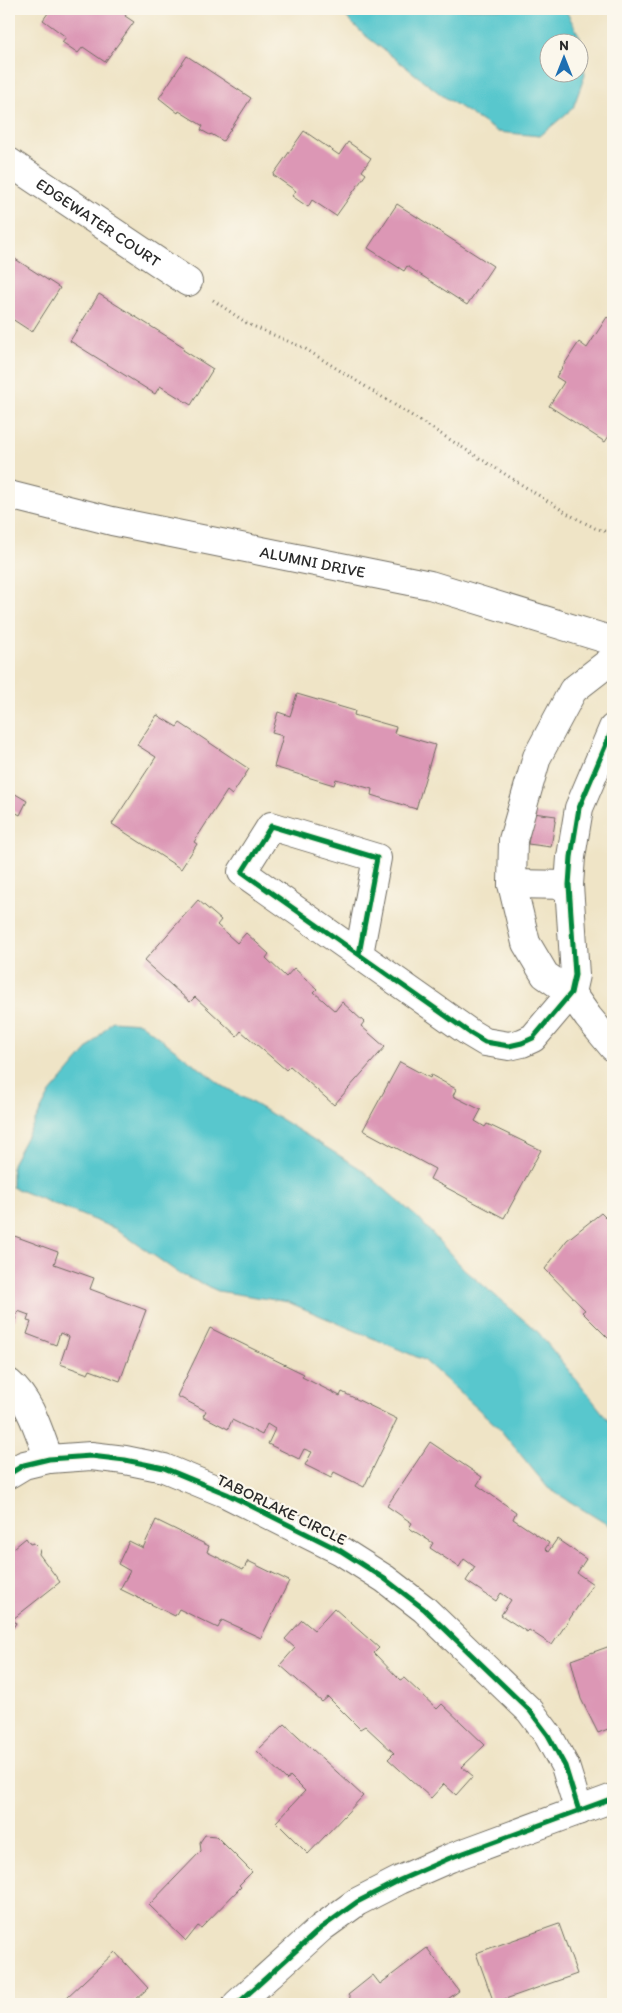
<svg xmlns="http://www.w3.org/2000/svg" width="622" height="2013" font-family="Itim,sans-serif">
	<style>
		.water { fill: #59c7cd; stroke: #42797c; fill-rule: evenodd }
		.building { fill: #dc97b5 }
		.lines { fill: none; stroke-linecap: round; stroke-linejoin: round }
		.minor-casing { stroke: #706c61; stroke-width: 30 }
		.secondary-casing { stroke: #706c61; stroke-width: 30 }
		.path { stroke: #706c61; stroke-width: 3; stroke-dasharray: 1 4; stroke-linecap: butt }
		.minor { stroke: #fff; stroke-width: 28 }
		.secondary { stroke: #fff; stroke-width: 28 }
		.cycleway-casing { stroke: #fbf7ec; stroke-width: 8 }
		.cycleway { stroke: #00873e; stroke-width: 5 }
		.labels { text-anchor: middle; stroke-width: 4.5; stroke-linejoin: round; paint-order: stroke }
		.street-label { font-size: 16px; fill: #2b2b2b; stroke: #fbf7ec }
	</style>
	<rect width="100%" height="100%" fill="#fbf7ec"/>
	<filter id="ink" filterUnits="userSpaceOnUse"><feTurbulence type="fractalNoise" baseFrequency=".02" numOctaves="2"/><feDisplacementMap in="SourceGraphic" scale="10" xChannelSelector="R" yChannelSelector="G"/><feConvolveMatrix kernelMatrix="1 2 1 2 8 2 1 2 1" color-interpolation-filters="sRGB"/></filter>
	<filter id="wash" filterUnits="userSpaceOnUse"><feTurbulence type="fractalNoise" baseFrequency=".0096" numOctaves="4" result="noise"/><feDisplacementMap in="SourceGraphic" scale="20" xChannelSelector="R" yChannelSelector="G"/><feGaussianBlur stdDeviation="1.12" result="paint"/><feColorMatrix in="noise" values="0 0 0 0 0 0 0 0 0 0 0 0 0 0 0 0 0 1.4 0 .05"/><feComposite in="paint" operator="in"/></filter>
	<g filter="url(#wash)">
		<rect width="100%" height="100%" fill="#efe4c6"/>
		<path class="water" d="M 338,9 L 565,9 L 580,37 L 585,75 L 573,108 L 540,136 L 498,132 L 443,96 L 362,33 ZM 550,42 L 580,42 L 580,72 L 550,72 Z
			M 112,1021 L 140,1023 L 223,1086 L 282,1120 L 361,1169 L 419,1219 L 464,1269 L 538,1332 L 613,1426 L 613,1528 L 548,1488 L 498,1427 L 424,1360 L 288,1302 L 218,1291 L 180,1274 L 116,1229 L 12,1187 L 12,1164 L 50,1093 Z"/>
		<g id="blocks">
			<path class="building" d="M 51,9 L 130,9 L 125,16 L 134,22 L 105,62 L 83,47 L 78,53 L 62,42 L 66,37 L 43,20 Z
				M 187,56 L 251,98 L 223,141 L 211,134 L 210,135 L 201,130 L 203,126 L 179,111 L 178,113 L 159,98 Z
				M 304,131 L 339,155 L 348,142 L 371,158 L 362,171 L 366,174 L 336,216 L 312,200 L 308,207 L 292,196 L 296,191 L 273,175 Z
				M 397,204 L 493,266 L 467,305 L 407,266 L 404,271 L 368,248 Z
				M 9,255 L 60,288 L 32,332 L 9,317 Z
				M 99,294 L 184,347 L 183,350 L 213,369 L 191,405 L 160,386 L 155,394 L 70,341 Z
				M 607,317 L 613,322 L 613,430 L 605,442 L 549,406 L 564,382 L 556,377 L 573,351 L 579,342 L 587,348 Z
				M 297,694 L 355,711 L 354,715 L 396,727 L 394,733 L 435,745 L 416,809 L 371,795 L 372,789 L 336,779 L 334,785 L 274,767 L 283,736 L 272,733 L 278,712 L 290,716 Z
				M 157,715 L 177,727 L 180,723 L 249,769 L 232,795 L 227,791 L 194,842 L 197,844 L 181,869 L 112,824 L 156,757 L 137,745 Z
				M 12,792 L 27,801 L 20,815 L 9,809 L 9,798 Z
				M 533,813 L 556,816 L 551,847 L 528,844 Z
				M 198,900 L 221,920 L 217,925 L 237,943 L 246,933 L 269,954 L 266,958 L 286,977 L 294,968 L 317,989 L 314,992 L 335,1011 L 342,1002 L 364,1022 L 361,1026 L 385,1047 L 334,1105 L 290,1066 L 286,1070 L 241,1031 L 237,1036 L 195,997 L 190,1002 L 144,961 Z
				M 400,1062 L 430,1078 L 431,1075 L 456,1089 L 453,1096 L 481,1110 L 475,1121 L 485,1127 L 487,1124 L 541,1150 L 504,1218 L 430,1179 L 435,1169 L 363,1130 Z
				M 601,1213 L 613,1225 L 613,1343 L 582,1312 L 585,1310 L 545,1269 L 567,1240 Z
				M 9,1234 L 58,1252 L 54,1264 L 94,1278 L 90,1289 L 146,1310 L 120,1381 L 90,1370 L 88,1374 L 60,1364 L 69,1337 L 60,1333 L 56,1345 L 27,1334 L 31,1322 L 27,1321 L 29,1315 L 18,1311 L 15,1320 L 9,1318 Z
				M 210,1328 L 304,1374 L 302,1377 L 340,1396 L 342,1392 L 397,1419 L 364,1487 L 334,1472 L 331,1478 L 305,1465 L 312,1452 L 304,1449 L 299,1459 L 268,1444 L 275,1429 L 267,1424 L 262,1435 L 232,1420 L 228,1429 L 203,1416 L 206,1411 L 177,1396 Z
				M 430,1442 L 482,1477 L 477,1485 L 516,1512 L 513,1519 L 549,1543 L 545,1549 L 548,1552 L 557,1539 L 586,1559 L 577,1573 L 593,1584 L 552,1645 L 529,1630 L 527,1632 L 501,1615 L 511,1600 L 501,1593 L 496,1601 L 466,1581 L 475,1567 L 464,1559 L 459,1567 L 430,1548 L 433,1543 L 409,1528 L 412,1523 L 387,1506 Z
				M 156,1520 L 209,1546 L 207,1552 L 243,1570 L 248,1561 L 289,1581 L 261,1638 L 222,1620 L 218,1628 L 179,1609 L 175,1616 L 120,1589 L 130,1571 L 118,1564 L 129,1541 L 143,1548 Z
				M 26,1538 L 30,1544 L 34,1543 L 40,1549 L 39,1554 L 60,1582 L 13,1619 L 16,1623 L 9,1634 L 9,1552 Z
				M 334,1608 L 379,1648 L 374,1653 L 400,1680 L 404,1678 L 437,1709 L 442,1704 L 485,1745 L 462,1767 L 473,1776 L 456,1795 L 444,1784 L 431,1798 L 388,1759 L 394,1753 L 365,1726 L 360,1729 L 328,1697 L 322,1702 L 280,1665 L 295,1648 L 285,1639 L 302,1620 L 314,1630 Z
				M 613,1645 L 613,1727 L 598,1733 L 581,1699 L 571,1660 Z
				M 285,1724 L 363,1796 L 308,1854 L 276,1822 L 305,1791 L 290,1776 L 287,1780 L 257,1751 Z
				M 205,1835 L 216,1836 L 252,1872 L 239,1885 L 241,1887 L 201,1928 L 198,1926 L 186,1941 L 149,1905 L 201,1851 L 200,1842 Z
				M 559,1924 L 577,1974 L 494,2003 L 476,1953 Z
				M 427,1948 L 459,1991 L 441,2004 L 354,2004 L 348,1995 L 373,1975 L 380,1984 Z
				M 115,1952 L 148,1988 L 131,2004 L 74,2004 L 67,1997 Z"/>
		</g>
	</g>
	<g filter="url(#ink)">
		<use href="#blocks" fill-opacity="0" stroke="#706c61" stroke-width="1"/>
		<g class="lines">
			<defs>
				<g id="minor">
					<path id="s1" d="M 9,162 L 188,282"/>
					<path d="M 613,659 L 573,690 L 537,757 L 513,840 L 512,884 L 526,943 L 545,975 L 571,993 L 588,1017 L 613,1047"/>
					<path d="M 512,884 L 569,885"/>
					<path d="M 359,954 L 377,858 L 271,826 L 242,872 L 470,1033 L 485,1042 L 509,1046 L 522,1043 L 533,1038 L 571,993 L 575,975 L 569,885 L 571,857 L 579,808 L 613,728"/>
					<path d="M 9,1383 C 31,1401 39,1433 49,1459"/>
					<path d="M 9,1474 L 24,1465 L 49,1459 L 91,1456 L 125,1460 L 164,1468 L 227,1494 L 341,1551 L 385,1579 L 424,1609 L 530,1711 L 548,1735 L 565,1766 L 579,1811"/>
					<path d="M 237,2004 L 321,1928 L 357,1902 L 400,1880 L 450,1858 L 613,1798"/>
				</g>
				<g id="secondary">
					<path id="s2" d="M 9,495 L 112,521 L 430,585 L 613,641"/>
				</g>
			</defs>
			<use href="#minor" class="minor-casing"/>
			<use href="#secondary" class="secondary-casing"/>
			<path class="path" d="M 213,300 L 248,324 L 304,348 L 570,515 L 595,528 L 613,534"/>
			<use href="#minor" class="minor"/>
			<use href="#secondary" class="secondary"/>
			<defs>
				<path id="cycleway" d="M 359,954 L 377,858 L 271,826 L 242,872 L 470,1033 L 485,1042 L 509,1046 L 522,1043 L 533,1038 L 571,993 L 575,975 L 569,885 L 571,857 L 579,808 L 613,728
					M 9,1474 L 24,1465 L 49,1459 L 91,1456 L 125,1460 L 164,1468 L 227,1494 L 341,1551 L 385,1579 L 424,1609 L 530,1711 L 548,1735 L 565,1766 L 579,1811
					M 237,2004 L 321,1928 L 357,1902 L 400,1880 L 450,1858 L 613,1798"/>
			</defs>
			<use href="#cycleway" class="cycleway-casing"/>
			<use href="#cycleway" class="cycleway"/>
		</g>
	</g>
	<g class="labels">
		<g class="street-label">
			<text dy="6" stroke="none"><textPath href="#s1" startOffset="108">EDGEWATER COURT</textPath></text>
			<text dy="6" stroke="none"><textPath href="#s2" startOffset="311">ALUMNI DRIVE</textPath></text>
			<text transform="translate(282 1509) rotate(26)" y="6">TABORLAKE CIRCLE</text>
		</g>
	</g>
	<rect width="622" height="2013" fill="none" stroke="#fbf7ec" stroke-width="30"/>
	<g transform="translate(564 58)"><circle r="24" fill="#fbf7ec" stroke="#a8a59f"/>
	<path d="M0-4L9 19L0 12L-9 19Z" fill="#1f6fb2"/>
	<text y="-8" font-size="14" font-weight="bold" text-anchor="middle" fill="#2b2b2b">N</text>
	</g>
</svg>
